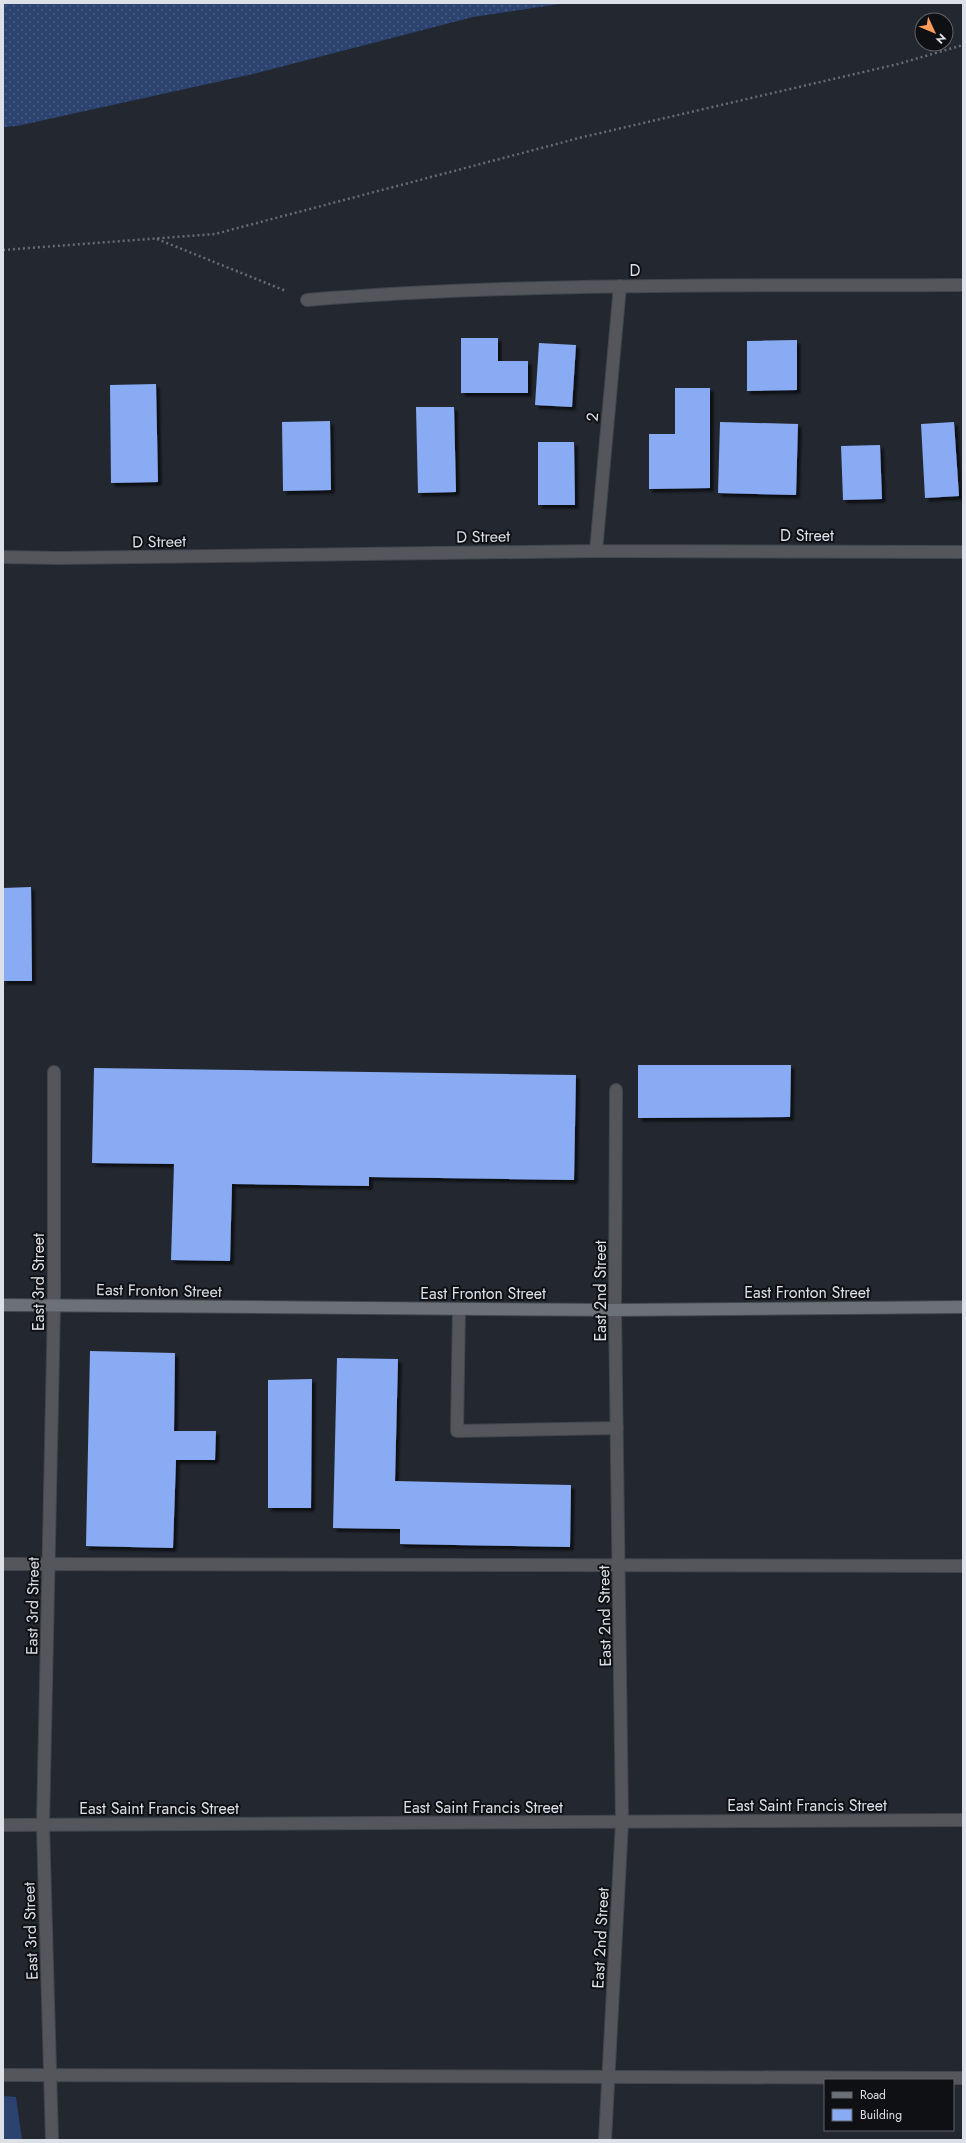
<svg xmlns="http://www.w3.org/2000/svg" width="966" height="2143" font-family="Jost,sans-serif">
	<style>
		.grass { fill: url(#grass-dots) }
		.park { fill: #2c426f }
		.building { fill: #88abf3; filter: url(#shadow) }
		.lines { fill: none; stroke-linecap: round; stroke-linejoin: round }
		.service-casing { stroke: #40454d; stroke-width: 14 }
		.minor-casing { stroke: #40454d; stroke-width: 14 }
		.tertiary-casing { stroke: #40454d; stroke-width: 14 }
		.secondary-casing { stroke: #40454d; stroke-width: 14 }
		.path { stroke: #686c74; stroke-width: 2.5; stroke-dasharray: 2 3; stroke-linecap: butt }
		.service { stroke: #54565b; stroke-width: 12 }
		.minor { stroke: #54565b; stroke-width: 12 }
		.tertiary { stroke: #54565b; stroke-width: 12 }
		.secondary { stroke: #6c7077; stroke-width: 12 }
		.labels { text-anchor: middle; stroke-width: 4; stroke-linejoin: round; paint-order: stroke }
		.street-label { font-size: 16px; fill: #dde0e6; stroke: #0e1014 }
	</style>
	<defs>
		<pattern id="grass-dots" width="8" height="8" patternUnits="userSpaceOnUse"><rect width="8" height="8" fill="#2c426f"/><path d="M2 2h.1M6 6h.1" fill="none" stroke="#4a5d84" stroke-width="1.8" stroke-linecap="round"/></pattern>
		<filter id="shadow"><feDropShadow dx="3.5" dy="3.5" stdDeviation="1" flood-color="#0009"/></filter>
	</defs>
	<rect width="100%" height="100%" fill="#222730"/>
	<path class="grass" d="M 3,3 L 566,3 L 473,17 L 253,74 L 17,126 L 3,127 Z"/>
	<path class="park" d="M 3,2096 L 16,2097 L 22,2140 L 3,2140 Z"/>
	<path class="building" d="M 461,338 L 498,338 L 498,361 L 528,361 L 528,393 L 461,393 Z
		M 797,340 L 797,390 L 747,391 L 747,341 Z
		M 539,343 L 576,345 L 572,407 L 535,405 Z
		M 156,384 L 158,482 L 111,483 L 110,385 Z
		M 675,388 L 710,388 L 710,488 L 649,489 L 649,434 L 675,434 Z
		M 416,407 L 454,407 L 456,492 L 418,493 Z
		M 330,421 L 331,490 L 283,491 L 282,422 Z
		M 720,422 L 798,424 L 796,495 L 718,493 Z
		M 954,422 L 959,496 L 925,498 L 921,424 Z
		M 538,442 L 574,442 L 575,505 L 538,505 Z
		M 880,445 L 882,499 L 843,500 L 841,446 Z
		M 31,887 L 32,981 L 3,981 L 3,888 Z
		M 638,1065 L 791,1065 L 790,1117 L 638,1118 Z
		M 94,1068 L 576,1075 L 574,1180 L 369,1177 L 369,1186 L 232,1184 L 230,1261 L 171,1260 L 174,1164 L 92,1163 Z
		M 90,1351 L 175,1353 L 174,1431 L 216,1431 L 215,1460 L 176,1460 L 173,1548 L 86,1546 Z
		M 337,1358 L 398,1359 L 395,1481 L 571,1485 L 570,1547 L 400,1544 L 400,1529 L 333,1528 Z
		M 312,1379 L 311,1508 L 268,1508 L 268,1380 Z"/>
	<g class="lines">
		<defs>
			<path id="service" d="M 459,1309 L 457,1431 L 617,1428
				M 3,1564 L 963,1566
				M 3,2075 L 963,2078"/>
			<path id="minor" d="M 307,300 C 525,282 744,286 963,285
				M 596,551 L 620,286
				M 3,557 L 58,558 L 596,551 L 963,552
				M 52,2140 L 43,1825 L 54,1305 L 54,1072
				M 605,2140 L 622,1822 L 615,1310 L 616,1090"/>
			<path id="tertiary" d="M 3,1825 L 963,1820"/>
			<path id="secondary" d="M 3,1305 L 615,1310 L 963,1307"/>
		</defs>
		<use href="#service" class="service-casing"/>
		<use href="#minor" class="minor-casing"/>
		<use href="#tertiary" class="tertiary-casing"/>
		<use href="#secondary" class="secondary-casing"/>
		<path class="path" d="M 157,239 L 286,291
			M 3,250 L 215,234 L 583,137 L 898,64 L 963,45"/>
		<use href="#service" class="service"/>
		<use href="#minor" class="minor"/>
		<use href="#tertiary" class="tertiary"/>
		<use href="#secondary" class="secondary"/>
	</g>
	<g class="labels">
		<g class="street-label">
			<text x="635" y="276">D</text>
			<text transform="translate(592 417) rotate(-85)" y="6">2</text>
			<text x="807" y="541">D Street</text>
			<text transform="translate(483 536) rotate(-1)" y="6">D Street</text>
			<text transform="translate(159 541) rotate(-1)" y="6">D Street</text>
			<text transform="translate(38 1282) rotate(-90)" y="6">East 3rd Street</text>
			<text transform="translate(159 1290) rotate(1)" y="6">East Fronton Street</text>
			<text transform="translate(600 1291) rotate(-90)" y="6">East 2nd Street</text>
			<text x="807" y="1298">East Fronton Street</text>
			<text x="483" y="1299">East Fronton Street</text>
			<text transform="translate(32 1606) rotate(-89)" y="6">East 3rd Street</text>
			<text transform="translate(604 1616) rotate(-91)" y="6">East 2nd Street</text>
			<text x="807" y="1811">East Saint Francis Street</text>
			<text x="483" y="1813">East Saint Francis Street</text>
			<text x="159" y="1814">East Saint Francis Street</text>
			<text transform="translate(30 1931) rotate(-92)" y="6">East 3rd Street</text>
			<text transform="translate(600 1938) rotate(-87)" y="6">East 2nd Street</text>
		</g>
	</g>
	<rect width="966" height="2143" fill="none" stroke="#dde0e6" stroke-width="8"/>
	<rect x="824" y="2079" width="130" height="52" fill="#0e1014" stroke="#616368"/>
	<rect x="832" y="2092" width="20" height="6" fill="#6c7077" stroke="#616368"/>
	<text x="860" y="2099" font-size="12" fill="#dde0e6">Road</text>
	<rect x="832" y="2109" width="20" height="12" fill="#88abf3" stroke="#616368"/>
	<text x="860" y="2119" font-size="12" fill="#dde0e6">Building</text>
	<g transform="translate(934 32) rotate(134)"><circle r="19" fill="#0e1014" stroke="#616368"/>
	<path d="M0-3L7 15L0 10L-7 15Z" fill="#fe9c57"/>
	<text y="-6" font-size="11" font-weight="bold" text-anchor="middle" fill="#dde0e6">N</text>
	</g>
</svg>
